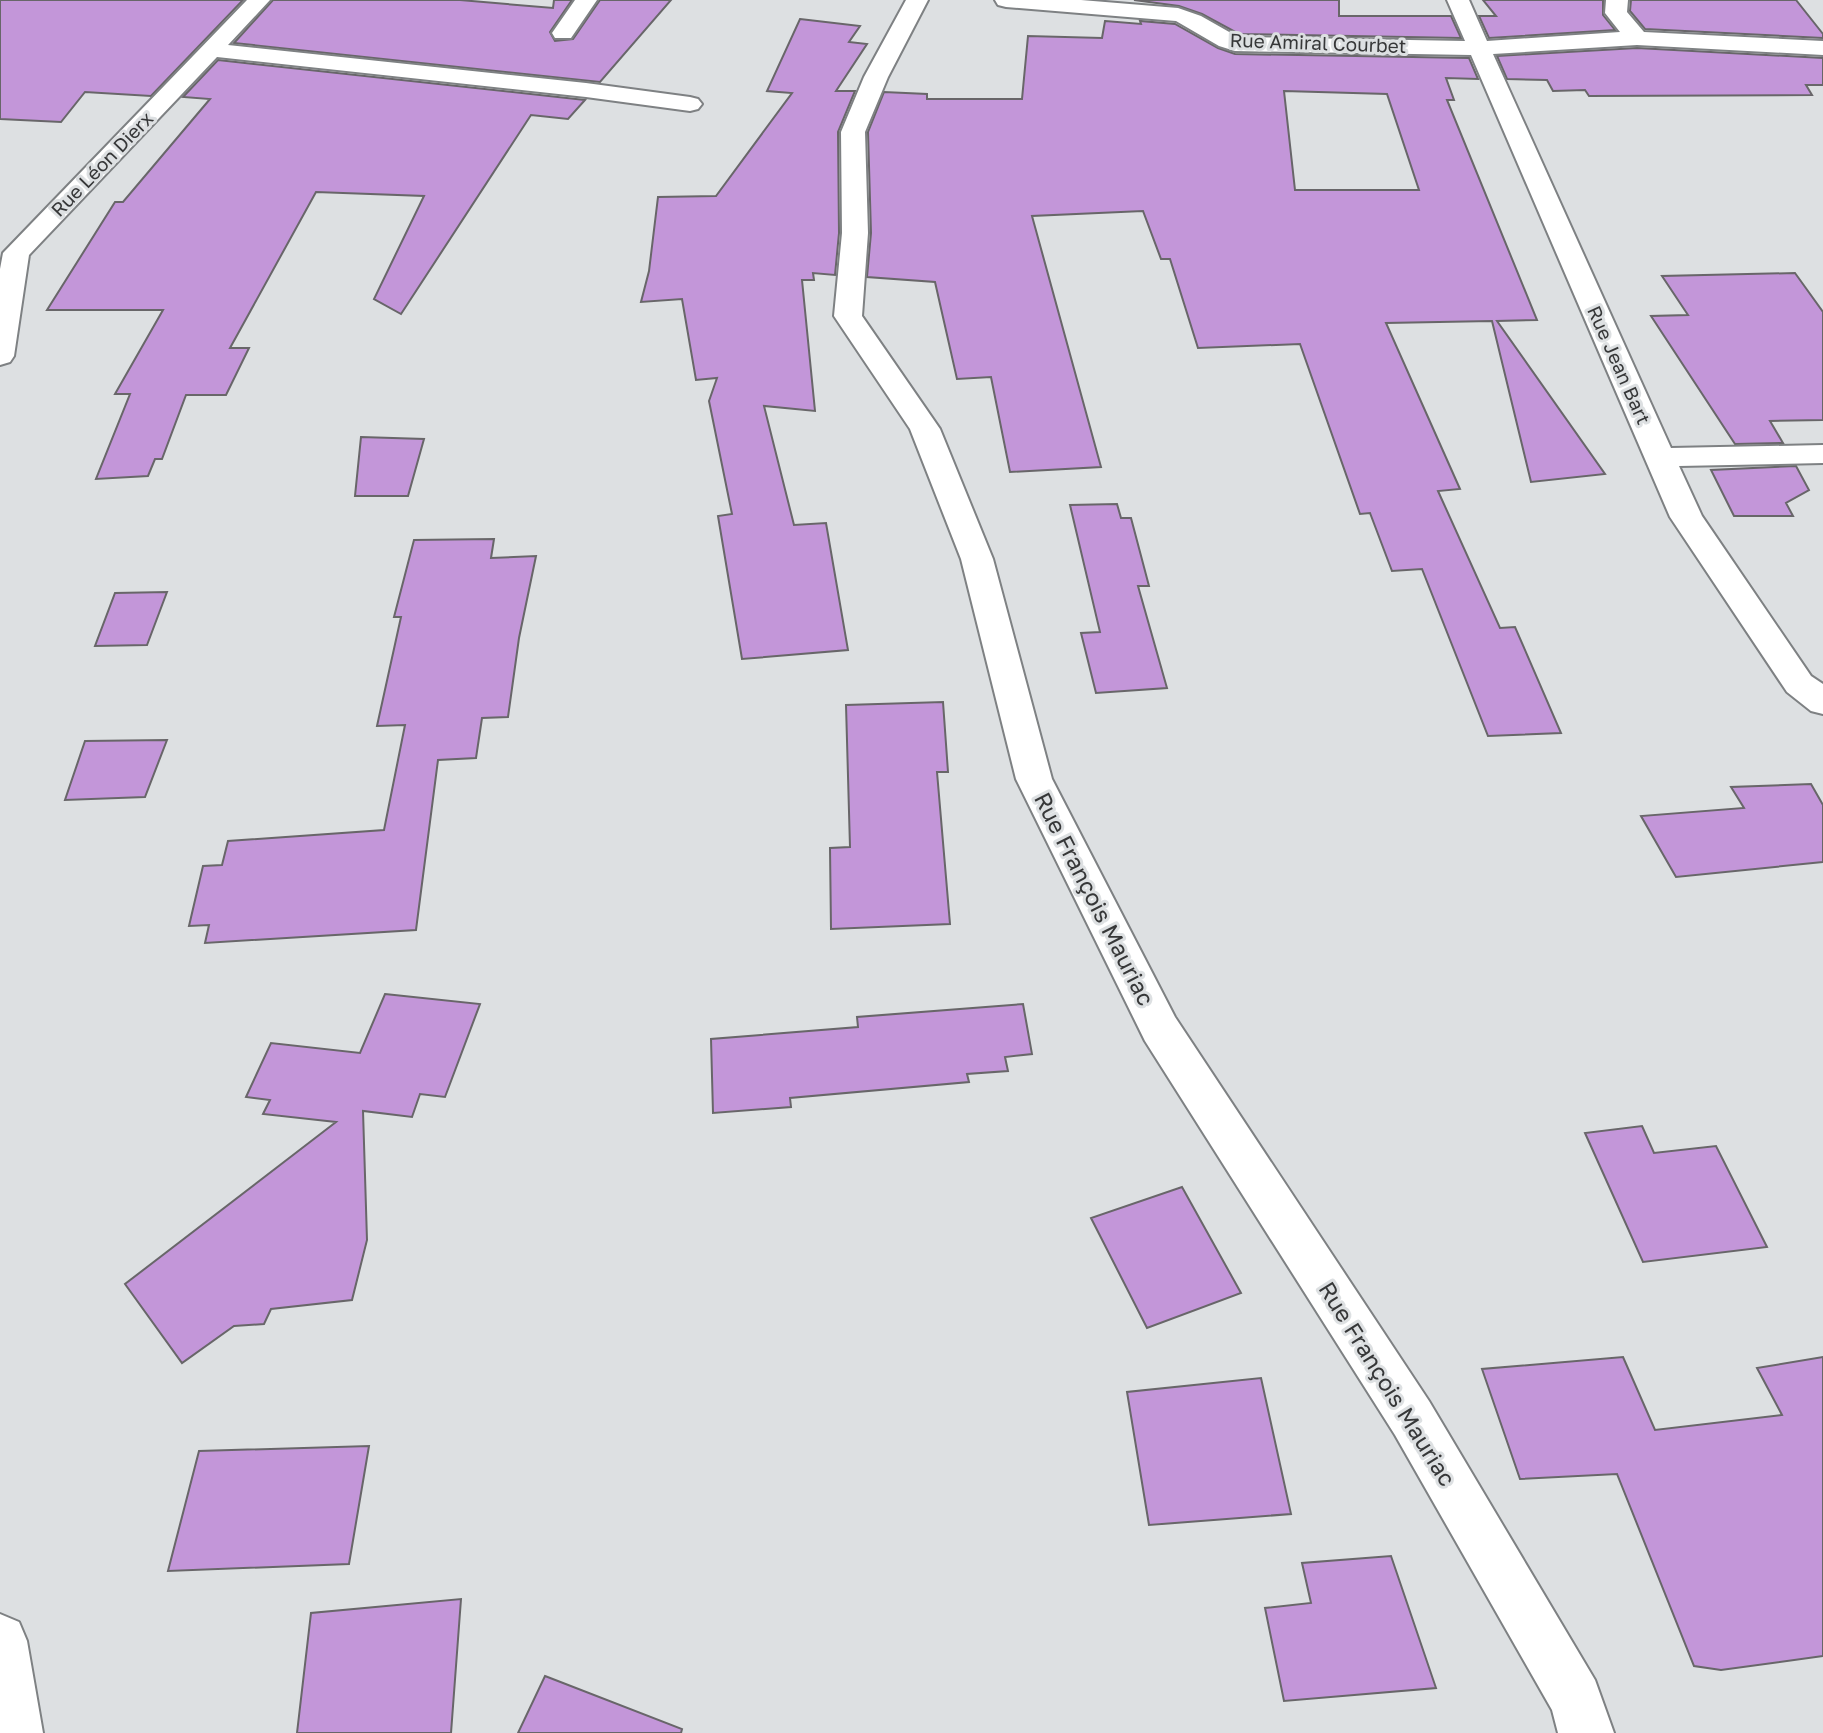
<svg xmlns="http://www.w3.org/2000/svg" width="1823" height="1733" font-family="'Golos Text',sans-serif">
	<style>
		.building { fill: #c396d9; stroke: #686669; stroke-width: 2; fill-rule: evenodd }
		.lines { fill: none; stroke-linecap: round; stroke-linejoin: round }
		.minor-casing { stroke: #7e8183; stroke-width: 4 }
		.minor { fill: #fff; fill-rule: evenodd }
		.labels { text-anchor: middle; stroke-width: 6; stroke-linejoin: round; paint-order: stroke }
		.far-street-label { font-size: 19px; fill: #363738; stroke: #dde0e2 }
		.street-label { font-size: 23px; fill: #363738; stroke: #dde0e2 }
	</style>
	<rect width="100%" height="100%" fill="#dde0e2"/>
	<path class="building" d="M 0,0 L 243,0 L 151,96 L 85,92 L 61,122 L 0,119 Z
		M 273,0 L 460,0 L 553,8 L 554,0 L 572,0 L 550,32 L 555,41 L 573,39 L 600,0 L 671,0 L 600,82 L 234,43 Z
		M 1134,0 L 1339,0 L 1339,16 L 1451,16 L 1461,38 L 1239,34 L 1202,14 L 1179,6 Z
		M 1483,0 L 1603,0 L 1603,15 L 1615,30 L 1489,38 L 1479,16 L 1496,16 Z
		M 1631,0 L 1796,0 L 1823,34 L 1823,38 L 1645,29 L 1630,11 Z
		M 800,19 L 860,26 L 849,42 L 867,44 L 836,91 L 855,91 L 838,132 L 839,233 L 835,275 L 813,273 L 814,280 L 802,280 L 815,411 L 764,406 L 794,525 L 826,523 L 848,650 L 742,659 L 718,516 L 732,514 L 709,401 L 717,378 L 696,380 L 682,299 L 641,302 L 649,271 L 658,197 L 716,196 L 792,93 L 767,91 Z
		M 1105,21 L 1141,24 L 1140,21 L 1175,24 L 1218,48 L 1235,54 L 1469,58 L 1478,79 L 1446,78 L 1454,100 L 1447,100 L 1537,320 L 1497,321 L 1605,474 L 1531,482 L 1492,321 L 1386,323 L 1460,489 L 1438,491 L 1500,628 L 1515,627 L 1561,733 L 1488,736 L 1422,569 L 1392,571 L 1370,513 L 1360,514 L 1300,344 L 1198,348 L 1170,259 L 1161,259 L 1143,211 L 1032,216 L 1101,467 L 1010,472 L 991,377 L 957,379 L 935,282 L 867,277 L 871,233 L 868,132 L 884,92 L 927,94 L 927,99 L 1022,99 L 1028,36 L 1102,38 ZM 1284,91 L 1387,94 L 1419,190 L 1295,190 Z
		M 1637,48 L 1823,58 L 1823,85 L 1806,85 L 1812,95 L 1589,96 L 1585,90 L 1553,91 L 1547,80 L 1507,79 L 1497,56 Z
		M 218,60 L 585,100 L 568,119 L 531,115 L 401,314 L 374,299 L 424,196 L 316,192 L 230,348 L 249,348 L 226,395 L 186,395 L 162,459 L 155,459 L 148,476 L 96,479 L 130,394 L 115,394 L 163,310 L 47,310 L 115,202 L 123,202 L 210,99 L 183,97 Z
		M 1795,273 L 1823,312 L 1823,420 L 1770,421 L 1783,443 L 1735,444 L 1651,316 L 1688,315 L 1662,276 Z
		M 361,437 L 424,439 L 408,496 L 355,496 Z
		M 1796,466 L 1809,490 L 1786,503 L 1793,516 L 1734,516 L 1711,470 Z
		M 1117,504 L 1121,518 L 1131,518 L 1149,586 L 1138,586 L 1167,688 L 1096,693 L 1081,633 L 1100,632 L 1070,505 Z
		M 494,539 L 491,558 L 536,556 L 519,638 L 508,717 L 482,718 L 476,758 L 438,760 L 416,930 L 205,943 L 209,925 L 189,926 L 203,866 L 222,865 L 228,841 L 384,830 L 405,725 L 377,726 L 401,617 L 394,617 L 414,540 Z
		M 167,592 L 147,645 L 95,646 L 115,593 Z
		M 943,702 L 948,772 L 937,772 L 950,924 L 831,929 L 830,848 L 850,847 L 846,705 Z
		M 167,740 L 145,797 L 65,800 L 85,741 Z
		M 1811,784 L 1823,805 L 1823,862 L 1676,877 L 1641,816 L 1744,808 L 1731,787 Z
		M 385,994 L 480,1004 L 445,1097 L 420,1094 L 412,1117 L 363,1111 L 367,1240 L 352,1300 L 271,1309 L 264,1324 L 234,1326 L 182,1363 L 125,1284 L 336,1122 L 263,1114 L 270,1100 L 246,1097 L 271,1043 L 360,1053 Z
		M 1023,1004 L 1032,1054 L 1005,1057 L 1008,1071 L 967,1074 L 969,1082 L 790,1098 L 791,1107 L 713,1113 L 711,1039 L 858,1027 L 857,1017 Z
		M 1642,1126 L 1654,1153 L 1716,1146 L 1767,1247 L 1643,1262 L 1585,1133 Z
		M 1182,1187 L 1241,1293 L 1147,1328 L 1091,1218 Z
		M 1623,1357 L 1655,1430 L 1782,1415 L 1757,1368 L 1823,1357 L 1823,1656 L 1721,1670 L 1694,1666 L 1617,1474 L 1520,1479 L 1482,1369 Z
		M 1261,1378 L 1291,1514 L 1149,1525 L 1127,1392 Z
		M 369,1446 L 349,1564 L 168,1571 L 199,1451 Z
		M 1391,1556 L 1436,1688 L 1284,1701 L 1265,1608 L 1311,1603 L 1302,1563 Z
		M 461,1599 L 451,1733 L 297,1733 L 311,1613 Z
		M 545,1676 L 682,1729 L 681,1733 L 518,1733 Z"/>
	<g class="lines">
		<defs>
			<path id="minor" d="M 247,0 L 270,0 L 228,45 L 586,83 L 690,97 L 698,99 L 702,104 L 698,109 L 690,111 L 586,97 L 217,57 L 29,255 L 14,356 L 10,362 L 0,365 L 0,269 L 3,253 Z
				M 575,0 L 597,0 L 571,38 L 555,38 L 552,33 Z
				M 906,0 L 928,0 L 888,77 L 865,132 L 868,233 L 862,316 L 940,429 L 993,559 L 1052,779 L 1175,1017 L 1429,1401 L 1595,1680 L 1614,1733 L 1558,1733 L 1552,1710 L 1395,1435 L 1145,1041 L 1016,779 L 961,559 L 910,429 L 834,316 L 842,233 L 841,132 L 864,77 Z
				M 995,0 L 1081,0 L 1178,8 L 1201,16 L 1238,37 L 1465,41 L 1447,0 L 1469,0 L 1487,41 L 1620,32 L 1605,13 L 1606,0 L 1628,0 L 1627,12 L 1644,32 L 1823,41 L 1823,55 L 1637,45 L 1493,54 L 1671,448 L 1823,445 L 1823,463 L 1679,466 L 1702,516 L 1811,676 L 1823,684 L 1823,714 L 1811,711 L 1787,692 L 1670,517 L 1471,55 L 1235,51 L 1219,46 L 1176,21 L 1006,7 L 998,5 Z
				M 0,1614 L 19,1622 L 27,1641 L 43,1733 L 0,1733 Z"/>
		</defs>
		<use href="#minor" class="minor-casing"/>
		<use href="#minor" class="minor"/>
	</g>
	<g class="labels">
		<g class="far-street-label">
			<text transform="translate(1318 43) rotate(2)" y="7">Rue Amiral Courbet</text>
			<text transform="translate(102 164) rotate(-46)" y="7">Rue Léon Dierx</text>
			<text transform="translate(1619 365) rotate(66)" y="7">Rue Jean Bart</text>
		</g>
		<g class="street-label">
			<text transform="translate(1094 899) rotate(63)" y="8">Rue François Mauriac</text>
			<text transform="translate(1387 1384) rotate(58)" y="8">Rue François Mauriac</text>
		</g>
	</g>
</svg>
